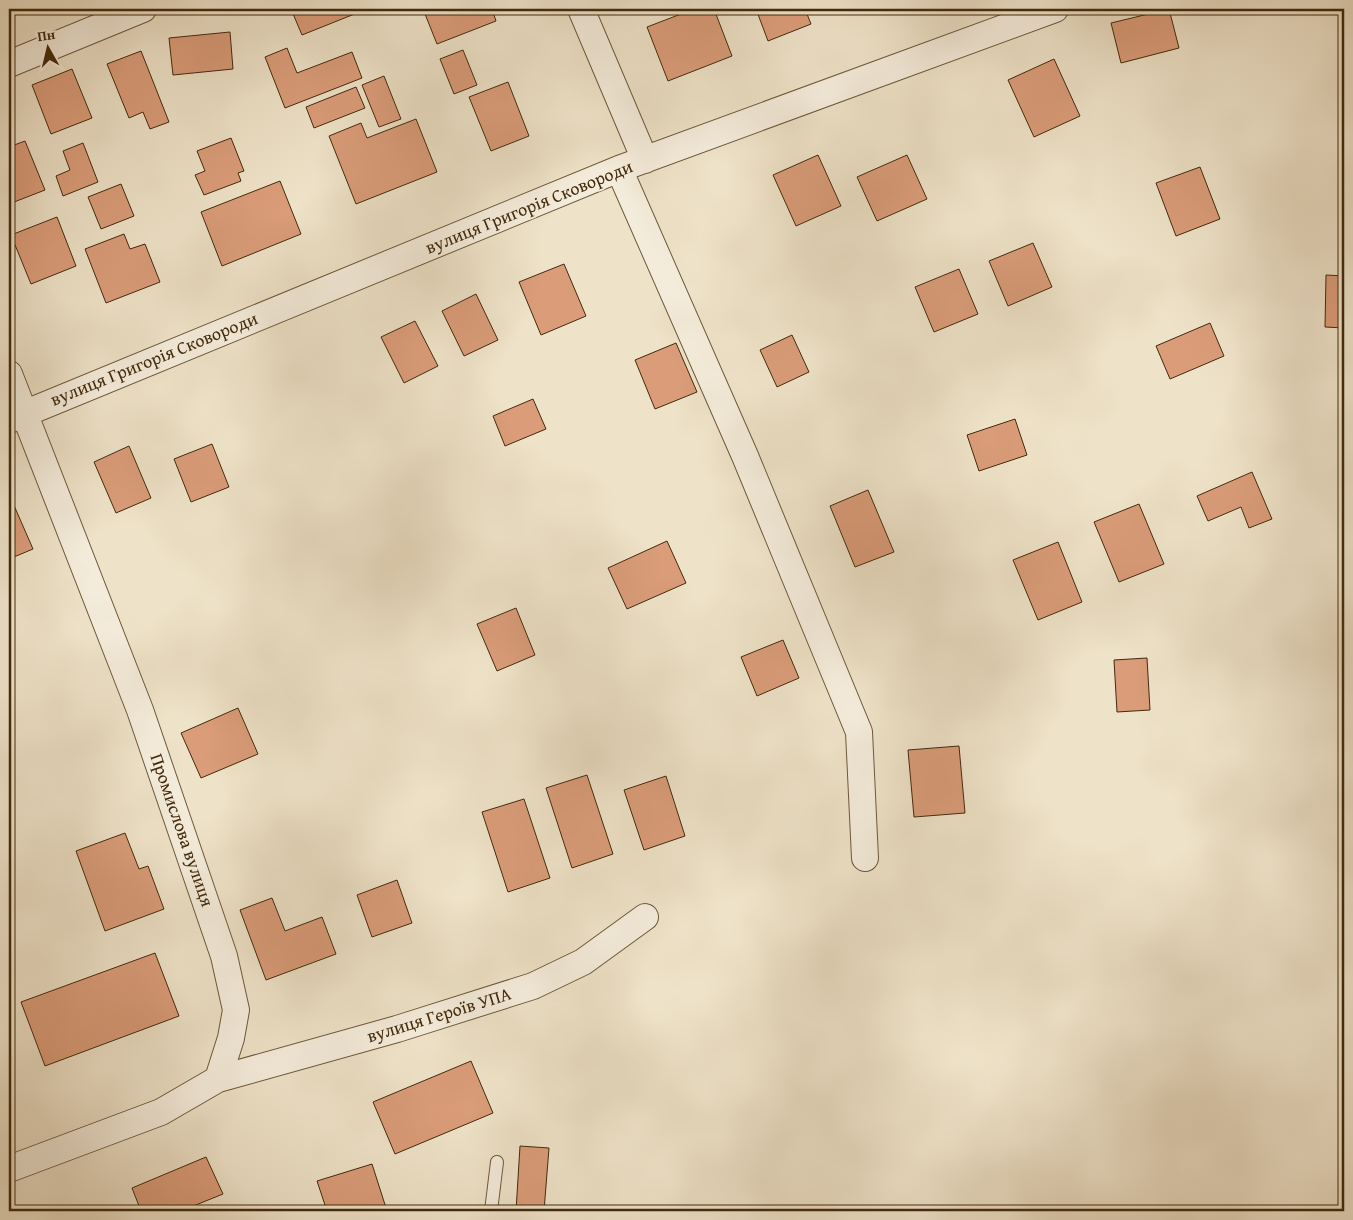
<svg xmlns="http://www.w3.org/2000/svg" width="1353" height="1220" font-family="'Gentium Book Plus',serif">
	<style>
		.building { fill: #da9c79; stroke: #422a0c }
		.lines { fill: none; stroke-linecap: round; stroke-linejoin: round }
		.service-casing { stroke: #6d583b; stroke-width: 14 }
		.minor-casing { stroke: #6d583b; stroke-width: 28 }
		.service { stroke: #f4ecdb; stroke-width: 12 }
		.minor { stroke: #f4ecdb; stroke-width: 26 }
		.labels { text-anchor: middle; stroke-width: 4; stroke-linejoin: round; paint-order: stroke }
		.street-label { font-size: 18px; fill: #422a0c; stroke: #f4ecdb }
	</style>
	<rect width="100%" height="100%" fill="#eee2c8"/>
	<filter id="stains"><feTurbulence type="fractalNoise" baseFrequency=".004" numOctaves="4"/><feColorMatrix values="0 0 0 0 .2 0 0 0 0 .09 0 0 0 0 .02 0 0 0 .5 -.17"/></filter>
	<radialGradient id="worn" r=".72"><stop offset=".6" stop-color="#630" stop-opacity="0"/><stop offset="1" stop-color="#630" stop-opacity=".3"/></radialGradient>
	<path class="building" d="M 291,9 L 355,9 L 357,13 L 302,35 Z
		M 423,9 L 492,9 L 496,21 L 437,44 Z
		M 694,9 L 714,9 L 732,56 L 668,81 L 647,27 Z
		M 756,9 L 805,9 L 811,24 L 768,41 Z
		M 1169,9 L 1179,48 L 1121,63 L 1111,23 Z
		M 230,32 L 233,69 L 173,75 L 169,38 Z
		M 287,48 L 297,73 L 352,52 L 362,78 L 285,108 L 265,57 Z
		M 463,50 L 477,85 L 454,94 L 440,59 Z
		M 141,51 L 169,122 L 150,129 L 143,112 L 129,118 L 107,64 Z
		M 1054,59 L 1080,116 L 1034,137 L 1008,80 Z
		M 72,69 L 92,118 L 51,134 L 32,85 Z
		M 384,76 L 401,119 L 379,127 L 362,85 Z
		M 508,82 L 529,136 L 491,151 L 469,97 Z
		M 356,87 L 365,108 L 314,128 L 306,107 Z
		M 416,119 L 437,172 L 356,204 L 329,136 L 361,123 L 367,138 Z
		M 231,138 L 244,171 L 238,173 L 241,181 L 204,195 L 195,175 L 205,171 L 197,151 Z
		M 25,141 L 45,190 L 9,204 L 9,147 Z
		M 83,143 L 98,182 L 63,196 L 56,176 L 70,170 L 63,151 Z
		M 818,155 L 841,206 L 796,226 L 773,175 Z
		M 907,155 L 927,199 L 877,221 L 857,177 Z
		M 1200,167 L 1220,219 L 1176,236 L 1156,183 Z
		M 280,181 L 301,234 L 222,266 L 201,212 Z
		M 121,184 L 134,216 L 101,229 L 88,197 Z
		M 57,217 L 76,266 L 31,284 L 11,235 Z
		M 124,234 L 130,249 L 145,244 L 160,282 L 106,303 L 85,249 Z
		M 1033,243 L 1052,287 L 1008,306 L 989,261 Z
		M 564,264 L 586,316 L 541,335 L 519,282 Z
		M 959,269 L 978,314 L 934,332 L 915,287 Z
		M 1326,275 L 1344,276 L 1344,328 L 1325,327 Z
		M 476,294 L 498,340 L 464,356 L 442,311 Z
		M 415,321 L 438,366 L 404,383 L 381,337 Z
		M 1210,323 L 1224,356 L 1170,379 L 1156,346 Z
		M 792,335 L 809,372 L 777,387 L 760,350 Z
		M 676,343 L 697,392 L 655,409 L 635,360 Z
		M 533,399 L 546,429 L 505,446 L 493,416 Z
		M 1015,419 L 1027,455 L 979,471 L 967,435 Z
		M 212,444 L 229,487 L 191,502 L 174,459 Z
		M 129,446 L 151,498 L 116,513 L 94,462 Z
		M 1252,472 L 1272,519 L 1249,528 L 1241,507 L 1208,521 L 1197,496 Z
		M 868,490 L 894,552 L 855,567 L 830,506 Z
		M 9,494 L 33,549 L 9,559 Z
		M 1139,504 L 1164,564 L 1119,582 L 1094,522 Z
		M 667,541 L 686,583 L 627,609 L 608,568 Z
		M 1058,542 L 1082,602 L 1038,620 L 1013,560 Z
		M 516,608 L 535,655 L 497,671 L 477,624 Z
		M 783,640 L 799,678 L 757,696 L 741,657 Z
		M 1147,658 L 1150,710 L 1117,712 L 1114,660 Z
		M 238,708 L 258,754 L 201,778 L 181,733 Z
		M 959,746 L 965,813 L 914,817 L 908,750 Z
		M 587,775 L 613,854 L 572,868 L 546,788 Z
		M 666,776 L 685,836 L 644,850 L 624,790 Z
		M 524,799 L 550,878 L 508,892 L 482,812 Z
		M 125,833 L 139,869 L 148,866 L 164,909 L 105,931 L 76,851 Z
		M 397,880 L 412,923 L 372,937 L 357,895 Z
		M 272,898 L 285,931 L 322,917 L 336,954 L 266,980 L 240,910 Z
		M 155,953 L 179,1016 L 45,1066 L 21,1002 Z
		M 471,1061 L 493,1113 L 395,1154 L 373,1102 Z
		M 520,1146 L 549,1148 L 544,1211 L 516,1211 Z
		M 206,1157 L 223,1194 L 181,1211 L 141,1211 L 132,1188 Z
		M 372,1164 L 387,1211 L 327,1211 L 317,1181 Z"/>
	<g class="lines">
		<defs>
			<path id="service" d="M 491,1211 L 497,1162"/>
			<path id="minor" d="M 581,9 L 645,160
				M 9,64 L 143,9
				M 619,169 L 745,456 L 859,732 L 865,858
				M 9,374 L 140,710 L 224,956 L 236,1010 L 231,1038 L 218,1079 L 161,1112 L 9,1169
				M 9,420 L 619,169 L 1055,9
				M 218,1079 L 397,1029 L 533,986 L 583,962 L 645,917"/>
		</defs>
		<use href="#service" class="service-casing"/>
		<use href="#minor" class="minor-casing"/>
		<use href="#service" class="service"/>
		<use href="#minor" class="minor"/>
	</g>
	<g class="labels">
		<g class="street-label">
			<text transform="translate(529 207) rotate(-22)" y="6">вулиця Григорія Сковороди</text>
			<text transform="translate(154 359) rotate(-22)" y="6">вулиця Григорія Сковороди</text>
			<text transform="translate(182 830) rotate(71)" y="6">Промислова вулиця</text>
			<text transform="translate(439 1015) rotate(-17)" y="6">вулиця Героїв УПА</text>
		</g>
	</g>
	<rect width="1353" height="1220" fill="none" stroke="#eee2c8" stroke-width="30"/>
	<rect x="10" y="10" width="1333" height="1200" fill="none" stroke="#422a0c" stroke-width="2.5"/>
	<rect x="15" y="15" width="1323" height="1190" fill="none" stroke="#422a0c"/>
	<g transform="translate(48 48) rotate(352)" stroke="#f4ecdb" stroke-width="4" paint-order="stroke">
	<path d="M0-4L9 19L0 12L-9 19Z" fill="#422a0c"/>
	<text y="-8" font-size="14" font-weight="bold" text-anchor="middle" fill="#422a0c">Пн</text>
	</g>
	<rect width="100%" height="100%" filter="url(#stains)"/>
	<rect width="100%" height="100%" fill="url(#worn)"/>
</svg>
